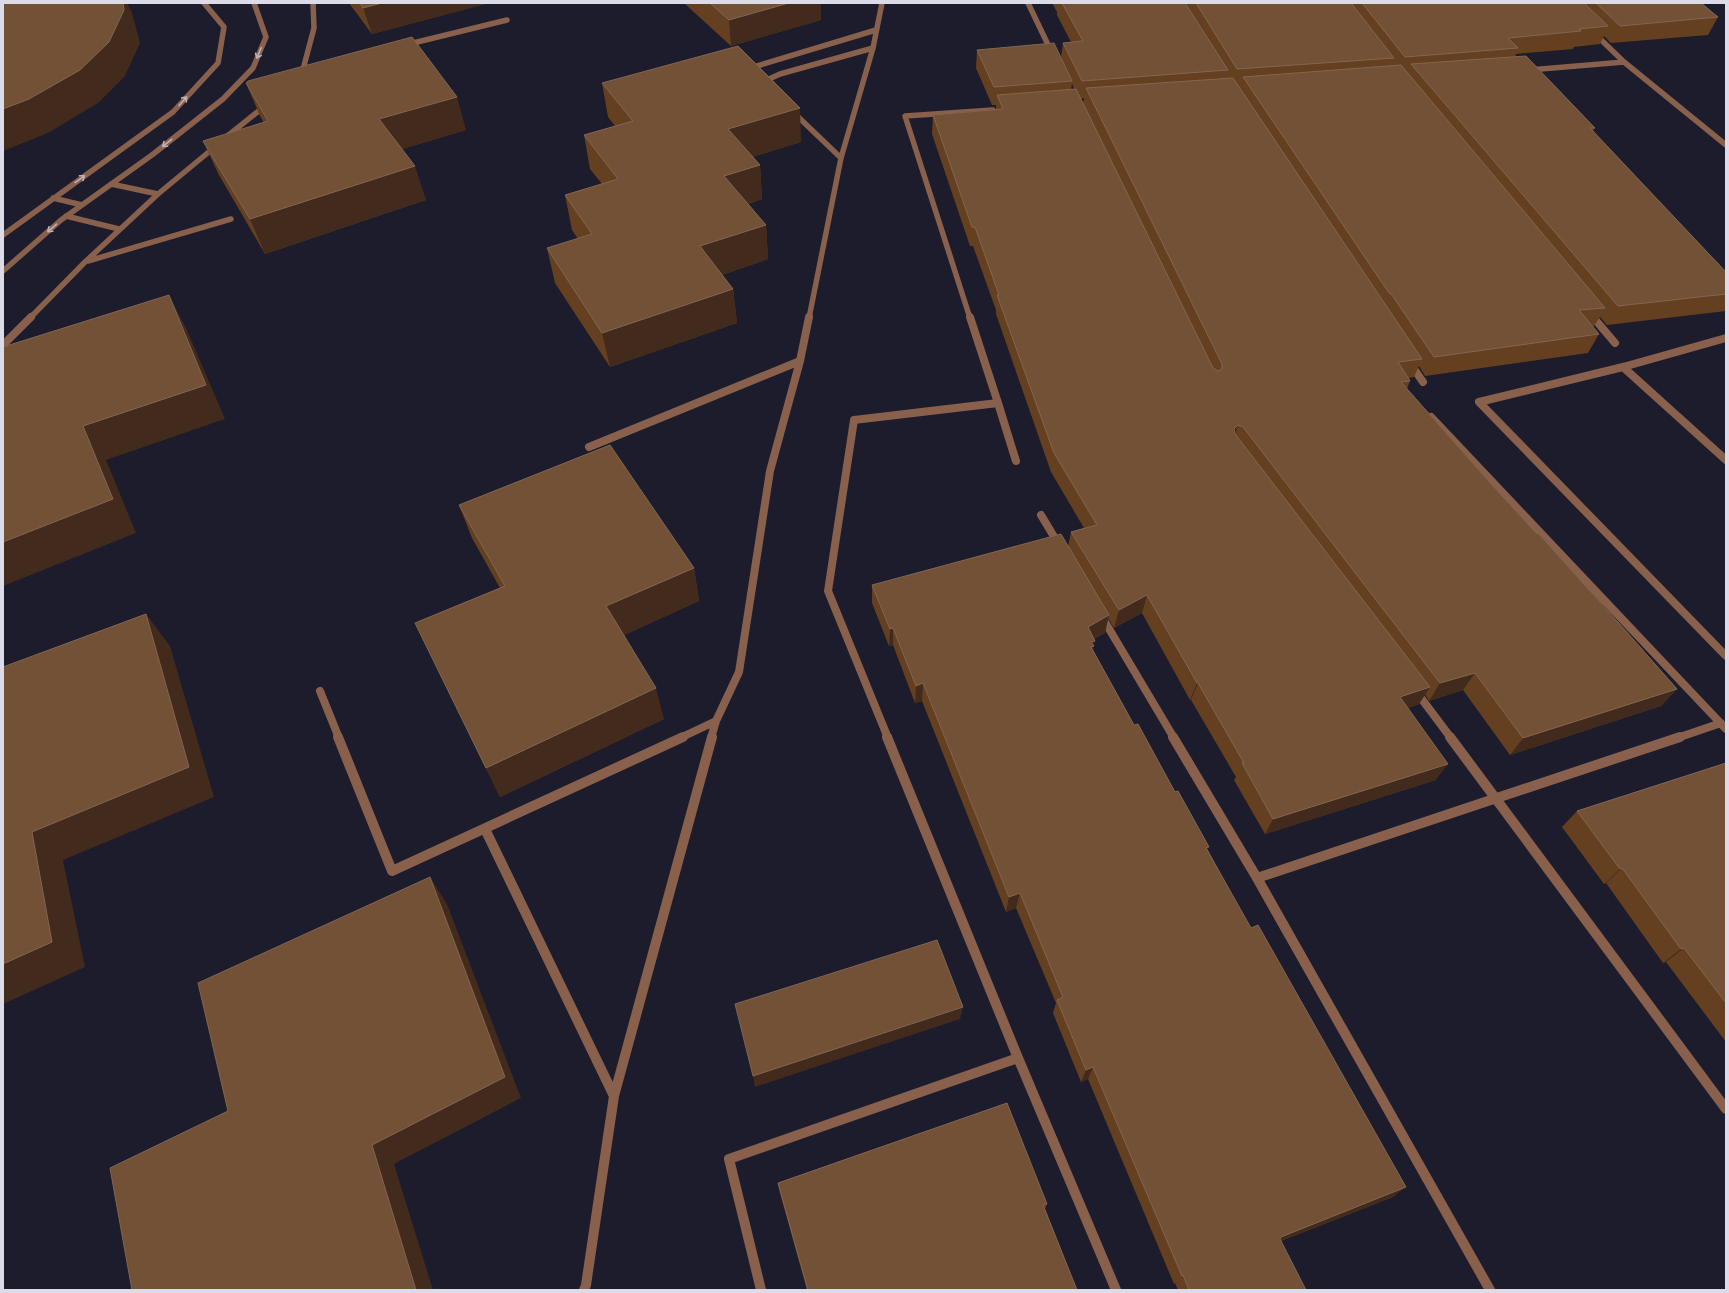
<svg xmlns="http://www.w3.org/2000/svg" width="1729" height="1293" font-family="Karla,sans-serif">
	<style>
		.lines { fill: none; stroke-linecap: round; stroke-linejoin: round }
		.minor-far2 { stroke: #88604b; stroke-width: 5.5 }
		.minor-far1 { stroke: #88604b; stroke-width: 8 }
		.minor { stroke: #88604b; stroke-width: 10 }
		.wall { fill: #654020; fill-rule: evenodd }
		.shaded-wall { fill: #422a1c }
		.building { fill: #725136; stroke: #826652 }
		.oneway { stroke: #bfb1b1 }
	</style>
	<rect width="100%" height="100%" fill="#1c1c2c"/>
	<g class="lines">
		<path class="minor-far2" d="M 1028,3 L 1052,53
			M 1594,33 L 1624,62 L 1726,145
			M 405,45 L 507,20
			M 747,69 L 876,30
			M 1529,70 L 1624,62
			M 301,77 L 314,28 L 313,3
			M 768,87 L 769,79 L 780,74 L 873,48
			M 792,111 L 841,158
			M 225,138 L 266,105
			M 158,194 L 216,146
			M 53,198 L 82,205
			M 66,216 L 119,229
			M 3,235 L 173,112 L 218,63 L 224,27 L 204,3
			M 88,261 L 231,219
			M 3,271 L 61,220 L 152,155 L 223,99 L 253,68 L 266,37 L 254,3
			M 1590,313 L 1594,318
			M 30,318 L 85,262 L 158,194 L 111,184
			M 809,318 L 841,158 L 873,48 L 882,3
			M 970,318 L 905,116 L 993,110"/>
		<path class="minor-far1" d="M 970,317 L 998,403
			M 1593,317 L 1615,343
			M 1726,338 L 1623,367 L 1479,402 L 1726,656
			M 3,345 L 31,317
			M 1410,363 L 1423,382
			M 1623,367 L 1726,460
			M 1431,417 L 1726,729
			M 589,447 L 800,361
			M 1041,515 L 1059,545
			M 1102,617 L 1174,738
			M 1415,690 L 1451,738
			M 320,691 L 339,738
			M 680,738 L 716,721
			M 711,738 L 716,721 L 739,672 L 770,471 L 800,361 L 809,317
			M 888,738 L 828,591 L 854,420 L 998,403 L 1016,461
			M 1677,738 L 1721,723"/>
		<path class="minor" d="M 338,737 L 392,871 L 683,737
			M 887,737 L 1018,1058 L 1116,1290
			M 1173,737 L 1257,878 L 1490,1290
			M 1450,737 L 1726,1109
			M 485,829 L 614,1096
			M 1257,878 L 1680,737
			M 584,1290 L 586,1285 L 614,1096 L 712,737
			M 761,1290 L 729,1159 L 1018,1058"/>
	</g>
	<path class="wall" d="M 349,3 L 489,3 L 372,34 Z
		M 684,3 L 821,3 L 821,20 L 731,46 Z
		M 1052,3 L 1701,3 L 1718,17 L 1708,35 L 1611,43 L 1604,36 L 1600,44 L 1574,47 L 1573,49 L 1516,54 L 1515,57 L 1595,128 L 1593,131 L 1726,272 L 1726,311 L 1607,325 L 1600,317 L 1594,326 L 1593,327 L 1599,334 L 1588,353 L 1425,376 L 1419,366 L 1414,377 L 1409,378 L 1410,381 L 1407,389 L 1492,485 L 1677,689 L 1661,706 L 1510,755 L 1463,690 L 1429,701 L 1425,694 L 1419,704 L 1408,708 L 1436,780 L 1265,834 L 1234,780 L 1236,777 L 1191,700 L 1190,700 L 1142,613 L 1114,628 L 1108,618 L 1105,633 L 1094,639 L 1093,650 L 1134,725 L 1175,792 L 1208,850 L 1393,1197 L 1281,1241 L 1306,1290 L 1178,1290 L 1175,1283 L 1174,1284 L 1088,1079 L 1081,1082 L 1053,1013 L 1056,1003 L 1016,908 L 1006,912 L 922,701 L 915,703 L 893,645 L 889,646 L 872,603 L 872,585 L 1068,547 L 1071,532 L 1084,528 L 1051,472 L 996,314 L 996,310 L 973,246 L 970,246 L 932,134 L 933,115 L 996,109 L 996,105 L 992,105 L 976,68 L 977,50 L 1061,58 L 1063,43 L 1071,42 L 1057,15 L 1057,12 ZM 1072,84 L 1074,89 L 1071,90 ZM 1084,98 L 1083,103 L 1081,99 Z
		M 246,83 L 466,130 L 402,149 L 426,200 L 265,254 L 219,175 L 203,141 L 264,123 L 260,116 Z
		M 602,83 L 801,142 L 752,157 L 760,165 L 762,199 L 748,204 L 766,225 L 768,259 L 722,275 L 733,289 L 737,323 L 610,367 L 555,283 L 547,248 L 578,239 L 572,230 L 565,195 L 602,184 L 590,169 L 584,135 L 615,126 L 608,117 Z
		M 459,505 L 694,568 L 699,601 L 624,635 L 664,719 L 500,797 L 415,623 L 500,588 L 472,538 Z
		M 1726,763 L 1726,1042 L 1666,962 L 1663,963 L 1606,883 L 1604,884 L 1562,827 L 1577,811 Z
		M 778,1183 L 1047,1204 L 1045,1209 L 1077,1290 L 807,1290 L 780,1193 Z"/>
	<path class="shaded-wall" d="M 123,3 L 127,3 L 132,13 L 140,43 L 125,76 L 98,103 L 48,133 L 3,151 L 3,109 Z
		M 382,3 L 489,3 L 372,34 L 363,8 Z
		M 789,3 L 821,3 L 821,20 L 731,46 L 729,20 Z
		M 457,97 L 466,130 L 390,153 L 379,119 Z
		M 800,108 L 801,142 L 731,163 L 728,129 Z
		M 760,165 L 762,199 L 727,210 L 724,176 Z
		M 415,166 L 426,200 L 265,254 L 250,219 Z
		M 766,225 L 768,259 L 704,281 L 700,246 Z
		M 733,289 L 737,323 L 610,367 L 602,333 Z
		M 169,295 L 187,330 L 225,419 L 106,460 L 136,533 L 3,586 L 3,542 L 83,426 Z
		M 1238,425 L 1232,444 L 1234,429 Z
		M 694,568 L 699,601 L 615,639 L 606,606 Z
		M 1147,595 L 1142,613 L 1114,628 L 1119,610 Z
		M 146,614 L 170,646 L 214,797 L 63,860 L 85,967 L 3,1004 L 3,964 L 32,832 Z
		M 1109,615 L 1105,633 L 1084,644 L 1088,627 Z
		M 893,628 L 893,645 L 889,646 L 890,629 Z
		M 1095,641 L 1091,658 L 1091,642 Z
		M 1475,673 L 1463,690 L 1429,701 L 1440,683 Z
		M 923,683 L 922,701 L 915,703 L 916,686 Z
		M 1197,683 L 1198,683 L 1191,700 L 1190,700 Z
		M 1430,687 L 1419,704 L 1390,714 L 1400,697 Z
		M 656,688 L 664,719 L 500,797 L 486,768 Z
		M 1677,689 L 1661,706 L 1510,755 L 1523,738 Z
		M 1448,764 L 1436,780 L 1265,834 L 1273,819 Z
		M 1622,868 L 1606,883 L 1604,884 L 1620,869 Z
		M 430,877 L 447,904 L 521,1098 L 394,1164 L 433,1290 L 416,1290 L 372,1145 Z
		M 1020,893 L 1016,908 L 1006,912 L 1009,897 Z
		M 1684,948 L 1666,962 L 1663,963 L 1681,949 Z
		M 963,1007 L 960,1019 L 755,1087 L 753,1076 Z
		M 1093,1067 L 1088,1079 L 1081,1082 L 1086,1070 Z
		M 1406,1187 L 1393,1197 L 1270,1245 L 1281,1237 Z"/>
	<path class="building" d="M 3,3 L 123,3 L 124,10 L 109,42 L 80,70 L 29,99 L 3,109 Z
		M 360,3 L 382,3 L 363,8 Z
		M 710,3 L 789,3 L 729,20 Z
		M 1062,3 L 1185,3 L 1228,70 L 1082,81 L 1063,43 L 1083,41 Z
		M 1196,3 L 1351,3 L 1394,58 L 1237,69 Z
		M 1362,3 L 1584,3 L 1608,26 L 1579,29 L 1581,31 L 1508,38 L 1518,48 L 1405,57 Z
		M 1596,3 L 1701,3 L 1718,17 L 1620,26 Z
		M 412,37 L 457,97 L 379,119 L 415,166 L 250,219 L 203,141 L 268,121 L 246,83 L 248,81 Z
		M 1054,43 L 1072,81 L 994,87 L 977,50 Z
		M 738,46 L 800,108 L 728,129 L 760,165 L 724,176 L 766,225 L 700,246 L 733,289 L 602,333 L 547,248 L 592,234 L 565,195 L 618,179 L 584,135 L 633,121 L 602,83 Z
		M 1526,56 L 1595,128 L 1590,128 L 1726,272 L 1726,294 L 1618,306 L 1411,64 Z
		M 1401,65 L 1605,308 L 1579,310 L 1599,334 L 1434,357 L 1392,295 L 1389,293 L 1243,77 Z
		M 1233,78 L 1422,359 L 1398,362 L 1410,381 L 1401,382 L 1492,485 L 1537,534 L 1538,533 L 1626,631 L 1677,689 L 1523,738 L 1475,673 L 1440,683 L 1243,427 L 1238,425 L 1234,429 L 1235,434 L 1430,687 L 1400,697 L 1448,764 L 1273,819 L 1242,763 L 1244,763 L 1198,683 L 1197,683 L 1147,595 L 1119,610 L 1071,532 L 1097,525 L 1054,453 L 997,295 L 999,295 L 975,227 L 972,227 L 933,115 L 1003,109 L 997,95 L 1076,89 L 1213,368 L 1218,371 L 1222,369 L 1222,364 L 1086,88 Z
		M 169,295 L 206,385 L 83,426 L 113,499 L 3,542 L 3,347 Z
		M 610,445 L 694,568 L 606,606 L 656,688 L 486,768 L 415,623 L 505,586 L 459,505 Z
		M 1061,534 L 1109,615 L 1088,627 L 1095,641 L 1091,642 L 1094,646 L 1091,647 L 1134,725 L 1138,724 L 1175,792 L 1178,791 L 1209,847 L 1206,848 L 1251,928 L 1258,925 L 1406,1187 L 1281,1237 L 1280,1239 L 1306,1290 L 1189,1290 L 1183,1275 L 1182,1276 L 1093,1067 L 1086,1070 L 1057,1000 L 1063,997 L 1020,893 L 1009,897 L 923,683 L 916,686 L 893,628 L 890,629 L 872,585 Z
		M 146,614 L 189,767 L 32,832 L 52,942 L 3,964 L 3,667 Z
		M 1726,763 L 1726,1003 L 1684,948 L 1681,949 L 1622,868 L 1620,869 L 1577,811 Z
		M 430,877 L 505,1077 L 372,1145 L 416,1290 L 132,1290 L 110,1168 L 228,1111 L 198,983 Z
		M 937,940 L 963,1007 L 753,1076 L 735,1004 Z
		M 1007,1103 L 1047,1204 L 1043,1205 L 1077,1290 L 808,1290 L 778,1183 Z"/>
	<defs><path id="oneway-shaft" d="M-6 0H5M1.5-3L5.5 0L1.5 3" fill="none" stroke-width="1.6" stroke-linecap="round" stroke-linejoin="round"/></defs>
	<g class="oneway">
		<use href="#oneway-shaft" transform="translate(259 53) rotate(113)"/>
		<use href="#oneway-shaft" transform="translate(183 101) rotate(-48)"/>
		<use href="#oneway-shaft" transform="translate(167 143) rotate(142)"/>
		<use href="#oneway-shaft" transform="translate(80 179) rotate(-36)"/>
		<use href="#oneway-shaft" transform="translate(52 228) rotate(139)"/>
	</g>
	<rect width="1729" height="1293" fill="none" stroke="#dcdce8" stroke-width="8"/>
</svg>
